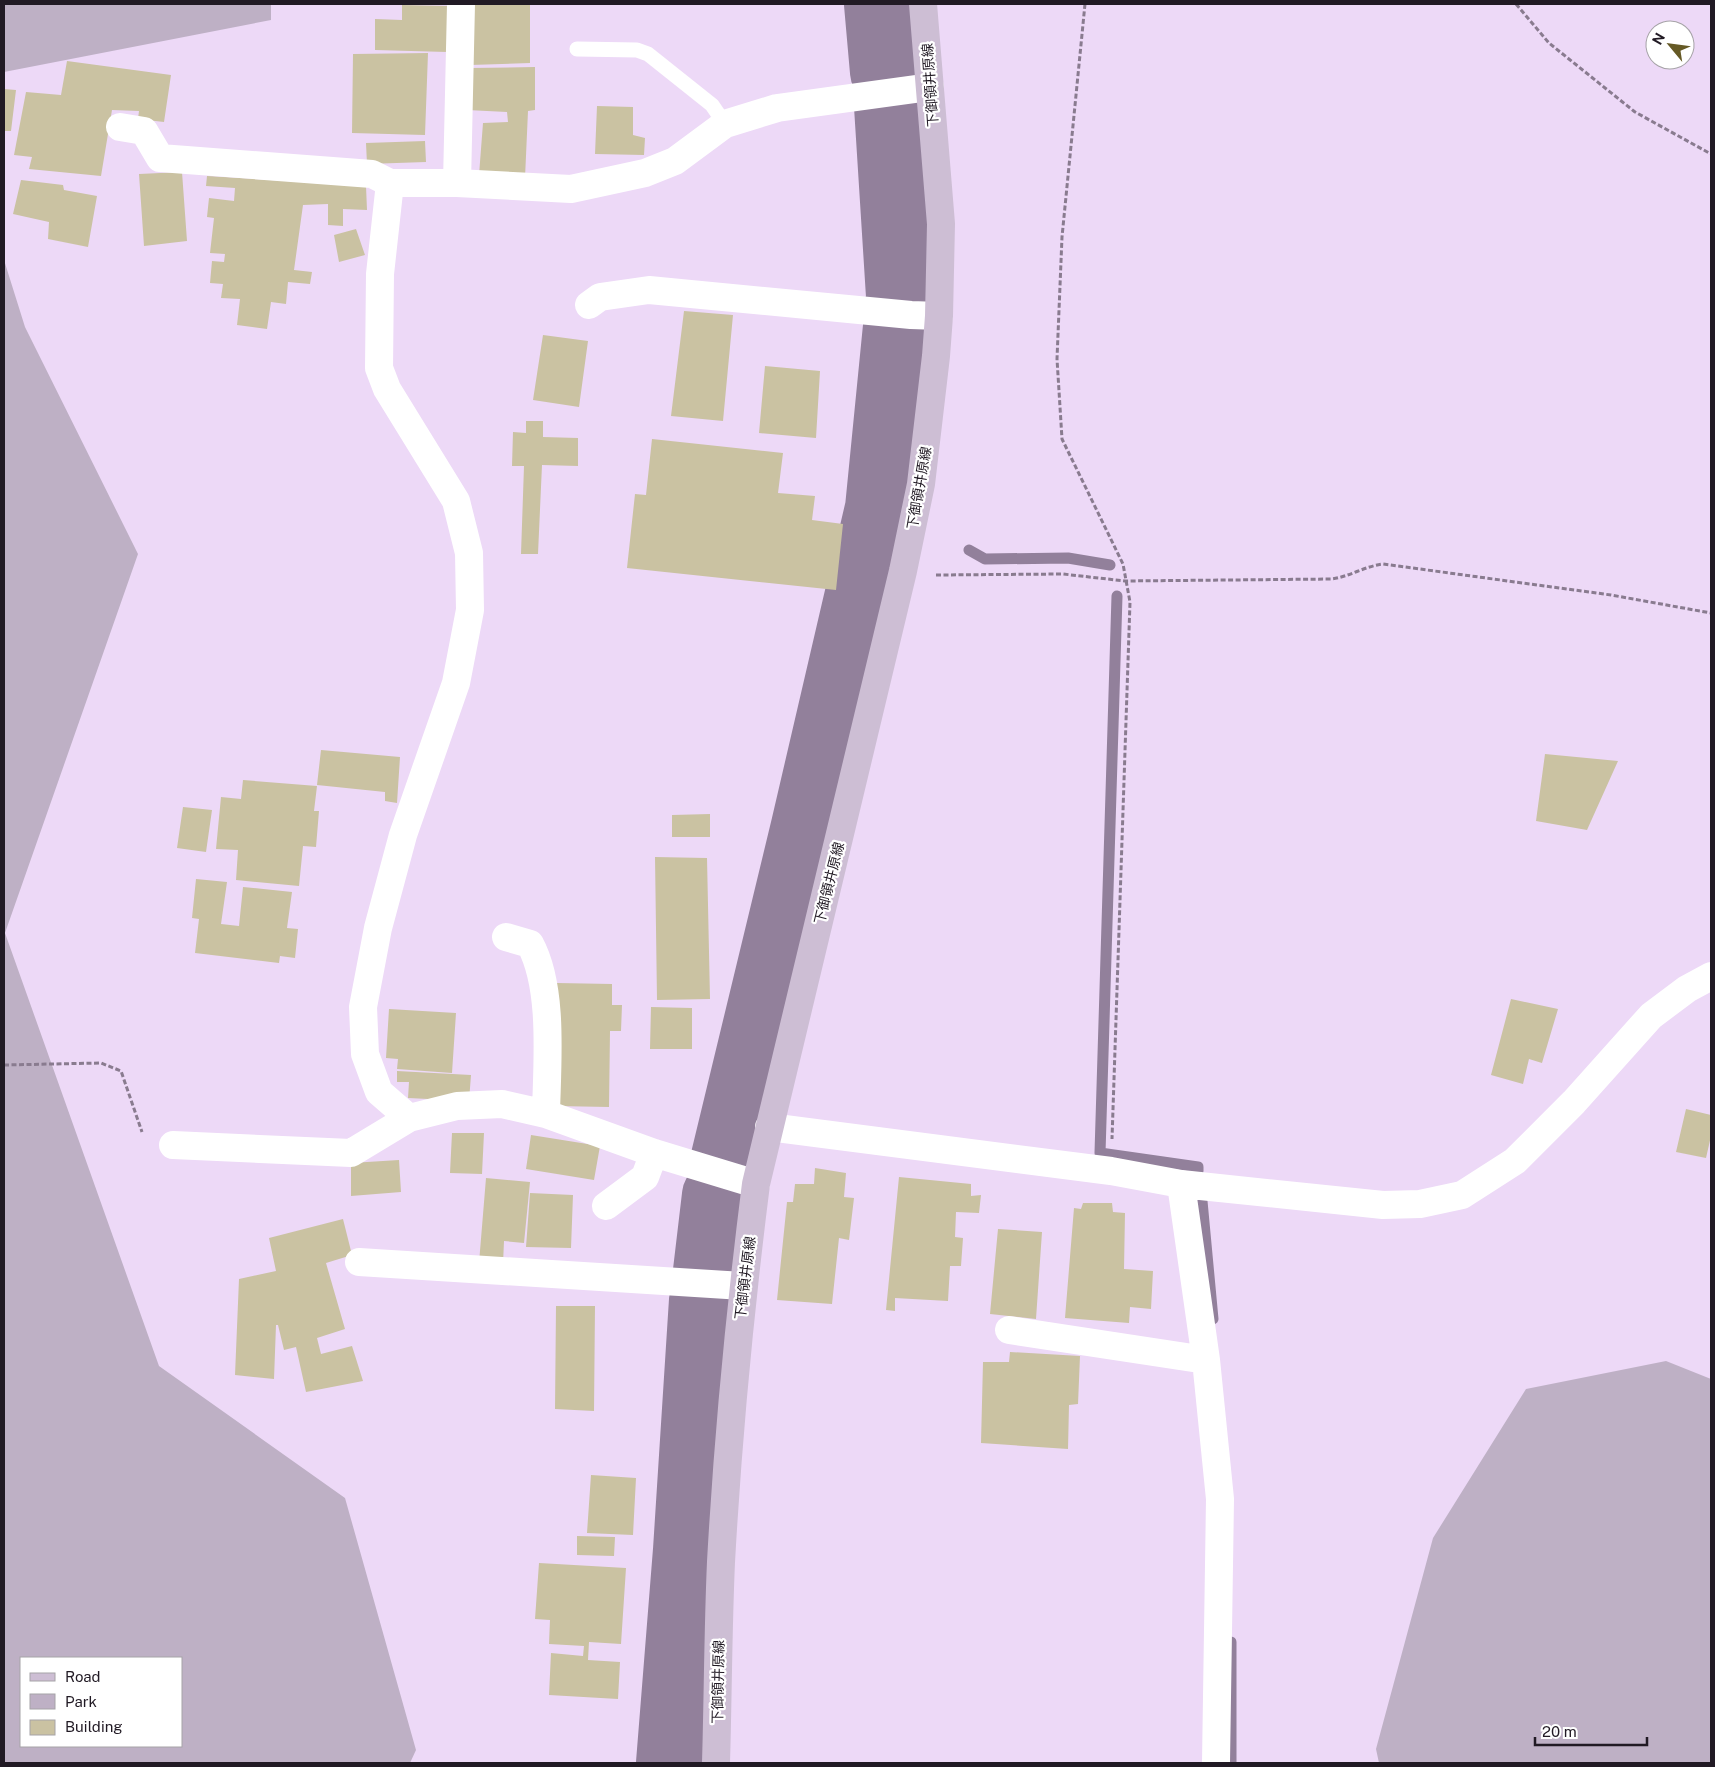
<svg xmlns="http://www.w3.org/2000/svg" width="1715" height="1767" font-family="'Public Sans','Noto Sans JP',sans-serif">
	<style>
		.green { fill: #beb0c5; fill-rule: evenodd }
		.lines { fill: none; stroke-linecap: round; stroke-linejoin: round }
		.stream { stroke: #92809b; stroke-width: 11 }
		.river { stroke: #92809b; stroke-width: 68 }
		.building { fill: #cac2a2 }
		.path { stroke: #897b8f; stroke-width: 3; stroke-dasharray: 5 2.5; stroke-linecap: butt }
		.lane { stroke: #fff; stroke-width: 15 }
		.street { stroke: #fff; stroke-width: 28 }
		.secondary { stroke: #cdbed4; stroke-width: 28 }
		.labels { text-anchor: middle; stroke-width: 4.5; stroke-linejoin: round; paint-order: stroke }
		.street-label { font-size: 14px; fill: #211a24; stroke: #fff }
	</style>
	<rect width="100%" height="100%" fill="#edd9f7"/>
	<path class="green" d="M 4,4 L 271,4 L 271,20 L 4,72 Z
		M 4,260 L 25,327 L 138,554 L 5,933 L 159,1366 L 345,1498 L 416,1750 L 410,1763 L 4,1763 ZM 21,1658 L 181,1658 L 181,1746 L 21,1746 Z
		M 1666,1361 L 1711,1379 L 1711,1763 L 1379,1763 L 1376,1749 L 1433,1538 L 1526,1389 Z"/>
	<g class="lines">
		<path class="stream" d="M 969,550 L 985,559 L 1068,558 L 1110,565
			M 1117,596 L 1100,1153 L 1198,1167 L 1198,1171
			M 1202,1201 L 1213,1319
			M 1231,1763 L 1231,1642"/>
		<path class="river" d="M 878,4 L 884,72
			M 724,1161 L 805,826 L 879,508 L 900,296 L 888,106
			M 707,1271 L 716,1195
			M 670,1763 L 687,1550 L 703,1300"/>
	</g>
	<path class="building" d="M 471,4 L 530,4 L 530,63 L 470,65 Z
		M 402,5 L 449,6 L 447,52 L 375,50 L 375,19 L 402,20 Z
		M 428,53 L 425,135 L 352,133 L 353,54 Z
		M 67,61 L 171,75 L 164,122 L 138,119 L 139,111 L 112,110 L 101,176 L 29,169 L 32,157 L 14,155 L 26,92 L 61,95 Z
		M 535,67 L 535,110 L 528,111 L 525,178 L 479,175 L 483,123 L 508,122 L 507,112 L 467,110 L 470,68 Z
		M 4,89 L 16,90 L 11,131 L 4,131 Z
		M 597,106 L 633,107 L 633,135 L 645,138 L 644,155 L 595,154 Z
		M 425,141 L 426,162 L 367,164 L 366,143 Z
		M 182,172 L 187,241 L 144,246 L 139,174 Z
		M 207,176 L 366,186 L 367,210 L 343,209 L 343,226 L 328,225 L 328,204 L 303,205 L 294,270 L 312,272 L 310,284 L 288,282 L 286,304 L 271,302 L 267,329 L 237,325 L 240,299 L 221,298 L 223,284 L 210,283 L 212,261 L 224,262 L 225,254 L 210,253 L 214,218 L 207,217 L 209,198 L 234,201 L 235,188 L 206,186 Z
		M 21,180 L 63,185 L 64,190 L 97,196 L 88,247 L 48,239 L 49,222 L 13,214 Z
		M 356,229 L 365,255 L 339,262 L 334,235 Z
		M 684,311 L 733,315 L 723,421 L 671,416 Z
		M 543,335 L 588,341 L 579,407 L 533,400 Z
		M 765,366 L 820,371 L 816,438 L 759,433 Z
		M 526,421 L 543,421 L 543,437 L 578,438 L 578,466 L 542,465 L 538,554 L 521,554 L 524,466 L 512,466 L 513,432 L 526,433 Z
		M 652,439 L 783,453 L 778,493 L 815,496 L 812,520 L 843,524 L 836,590 L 627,568 L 635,494 L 646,495 Z
		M 321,750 L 400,757 L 397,803 L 385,801 L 385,792 L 317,785 Z
		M 1545,754 L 1618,761 L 1587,830 L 1536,821 Z
		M 243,780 L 317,786 L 314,811 L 319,811 L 316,847 L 303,846 L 299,886 L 236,880 L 238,850 L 216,849 L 221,797 L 241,799 Z
		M 183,807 L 212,810 L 206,852 L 177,848 Z
		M 710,814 L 710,837 L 672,837 L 672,815 Z
		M 655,857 L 707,858 L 710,999 L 657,1000 Z
		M 196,879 L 227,882 L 221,924 L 239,926 L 243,887 L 292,892 L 287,928 L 298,929 L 295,958 L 280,956 L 279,963 L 195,953 L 199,919 L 192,918 Z
		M 557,983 L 612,984 L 612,1005 L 622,1005 L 621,1031 L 610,1031 L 609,1107 L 556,1106 Z
		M 1511,999 L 1558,1009 L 1542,1063 L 1529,1059 L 1523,1084 L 1491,1075 Z
		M 651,1007 L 692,1008 L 692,1049 L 650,1049 Z
		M 389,1009 L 456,1013 L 452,1073 L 397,1069 L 398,1059 L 386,1058 Z
		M 397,1071 L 471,1075 L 469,1101 L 408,1098 L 409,1082 L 397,1082 Z
		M 1686,1109 L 1711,1115 L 1711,1136 L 1706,1158 L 1676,1152 Z
		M 452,1133 L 484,1133 L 482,1174 L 450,1173 Z
		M 531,1135 L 600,1146 L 594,1180 L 526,1169 Z
		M 399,1160 L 401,1192 L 351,1196 L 351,1163 Z
		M 815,1168 L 846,1173 L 844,1197 L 854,1198 L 849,1240 L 839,1238 L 832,1304 L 777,1300 L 787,1202 L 793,1202 L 795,1184 L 814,1184 Z
		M 899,1177 L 971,1184 L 971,1196 L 981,1195 L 979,1213 L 956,1212 L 955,1237 L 963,1238 L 961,1266 L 950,1266 L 948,1301 L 895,1298 L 895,1311 L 886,1310 Z
		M 486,1178 L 530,1182 L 524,1243 L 504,1241 L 503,1264 L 479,1263 Z
		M 530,1193 L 573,1195 L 571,1248 L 526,1247 Z
		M 1083,1203 L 1112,1203 L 1113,1212 L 1125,1213 L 1124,1269 L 1153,1271 L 1151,1309 L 1130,1307 L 1129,1323 L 1065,1318 L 1074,1208 L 1081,1209 Z
		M 343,1219 L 352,1255 L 326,1263 L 345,1329 L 317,1338 L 321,1354 L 352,1346 L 363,1381 L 306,1392 L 296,1347 L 284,1350 L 278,1325 L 276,1325 L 274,1379 L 235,1375 L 239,1279 L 276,1271 L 269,1238 Z
		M 998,1229 L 1042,1232 L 1036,1319 L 990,1314 Z
		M 556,1306 L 595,1306 L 594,1411 L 555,1409 Z
		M 1010,1352 L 1080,1356 L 1078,1404 L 1069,1405 L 1068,1449 L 981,1443 L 983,1362 L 1009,1362 Z
		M 591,1475 L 636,1478 L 633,1535 L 587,1533 Z
		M 577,1536 L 615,1537 L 614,1556 L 577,1555 Z
		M 539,1563 L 626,1568 L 621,1644 L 589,1642 L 588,1660 L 620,1662 L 618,1699 L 549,1695 L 551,1653 L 583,1656 L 584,1646 L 549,1644 L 550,1620 L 535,1619 Z"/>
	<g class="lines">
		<path class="path" d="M 1085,4 L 1062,237 L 1057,359 L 1062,439 L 1123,564 L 1130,602 L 1112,1139
			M 1516,4 L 1549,43 L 1635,112 L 1711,154
			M 936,575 L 1063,574 L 1125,581 L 1331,579 C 1349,577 1365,566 1383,564 L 1611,595 L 1711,613
			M 4,1065 L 101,1063 L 121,1071 L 142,1132"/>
		<path class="lane" d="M 577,49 L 637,50 L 648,54 L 712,105 L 725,124"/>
		<path class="street" d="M 120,127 L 144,131 L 160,158 L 372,174 L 390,183 L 457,183 L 571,189 L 645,173 L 675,161 L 725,124 L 777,108 L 930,87
			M 390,183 L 380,274 L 379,368 L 387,389 L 456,501 L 469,553 L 470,610 L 456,683 L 403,835 L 378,928 L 363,1007 L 365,1054 L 379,1092 L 409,1118
			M 457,183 L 461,4
			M 589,305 L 600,297 L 649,290 L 911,315 L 939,316
			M 506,937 L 530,944 C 554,988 547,1064 546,1114
			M 769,1127 L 1111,1171 L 1181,1184 L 1383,1205 L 1420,1204 L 1462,1195 L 1515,1161 L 1574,1102 L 1651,1016 L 1687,989 L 1711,976
			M 173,1145 L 351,1153 L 409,1118 L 457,1106 L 502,1104 L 546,1114 L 654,1153 L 756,1184
			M 1181,1184 L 1206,1360 L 1220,1499 L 1216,1763
			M 606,1206 L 645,1177 L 654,1153
			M 359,1262 L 743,1286
			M 1009,1330 L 1206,1360"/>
		<path class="secondary" d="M 716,1763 C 718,1696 718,1629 721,1562 C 728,1436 740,1310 756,1184 L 903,571 L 921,484 L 936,356 L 939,316 L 941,224 L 923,4"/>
	</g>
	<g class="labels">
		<g class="street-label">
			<text transform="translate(930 85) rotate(-94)" y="5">下御領井原線</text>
			<text transform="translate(919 488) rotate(-80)" y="5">下御領井原線</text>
			<text transform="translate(829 883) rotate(-76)" y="5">下御領井原線</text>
			<text transform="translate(745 1278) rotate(-83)" y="5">下御領井原線</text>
			<text transform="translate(718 1682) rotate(-89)" y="5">下御領井原線</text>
		</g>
	</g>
	<rect width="1715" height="1767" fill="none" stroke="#211a24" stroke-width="10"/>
	<rect x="20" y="1657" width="162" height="90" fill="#ffffff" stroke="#a6a3a7"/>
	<rect x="30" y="1673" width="25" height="8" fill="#cdbed4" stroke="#a6a3a7"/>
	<text x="65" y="1682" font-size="15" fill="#211a24">Road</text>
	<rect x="30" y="1694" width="25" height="15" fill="#beb0c5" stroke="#a6a3a7"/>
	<text x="65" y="1707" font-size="15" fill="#211a24">Park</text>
	<rect x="30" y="1720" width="25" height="15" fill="#cac2a2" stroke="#a6a3a7"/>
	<text x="65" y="1732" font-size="15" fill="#211a24">Building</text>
	<g transform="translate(1670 45) rotate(299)"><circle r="24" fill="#ffffff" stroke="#a6a3a7"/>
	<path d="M0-4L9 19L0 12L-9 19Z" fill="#655925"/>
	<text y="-8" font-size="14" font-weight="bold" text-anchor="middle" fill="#211a24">N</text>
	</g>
	<path d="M1535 1737v8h112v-8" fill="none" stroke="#211a24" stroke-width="2.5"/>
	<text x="1542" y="1737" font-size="15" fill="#211a24" stroke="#ffffff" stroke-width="4" paint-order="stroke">20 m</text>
</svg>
